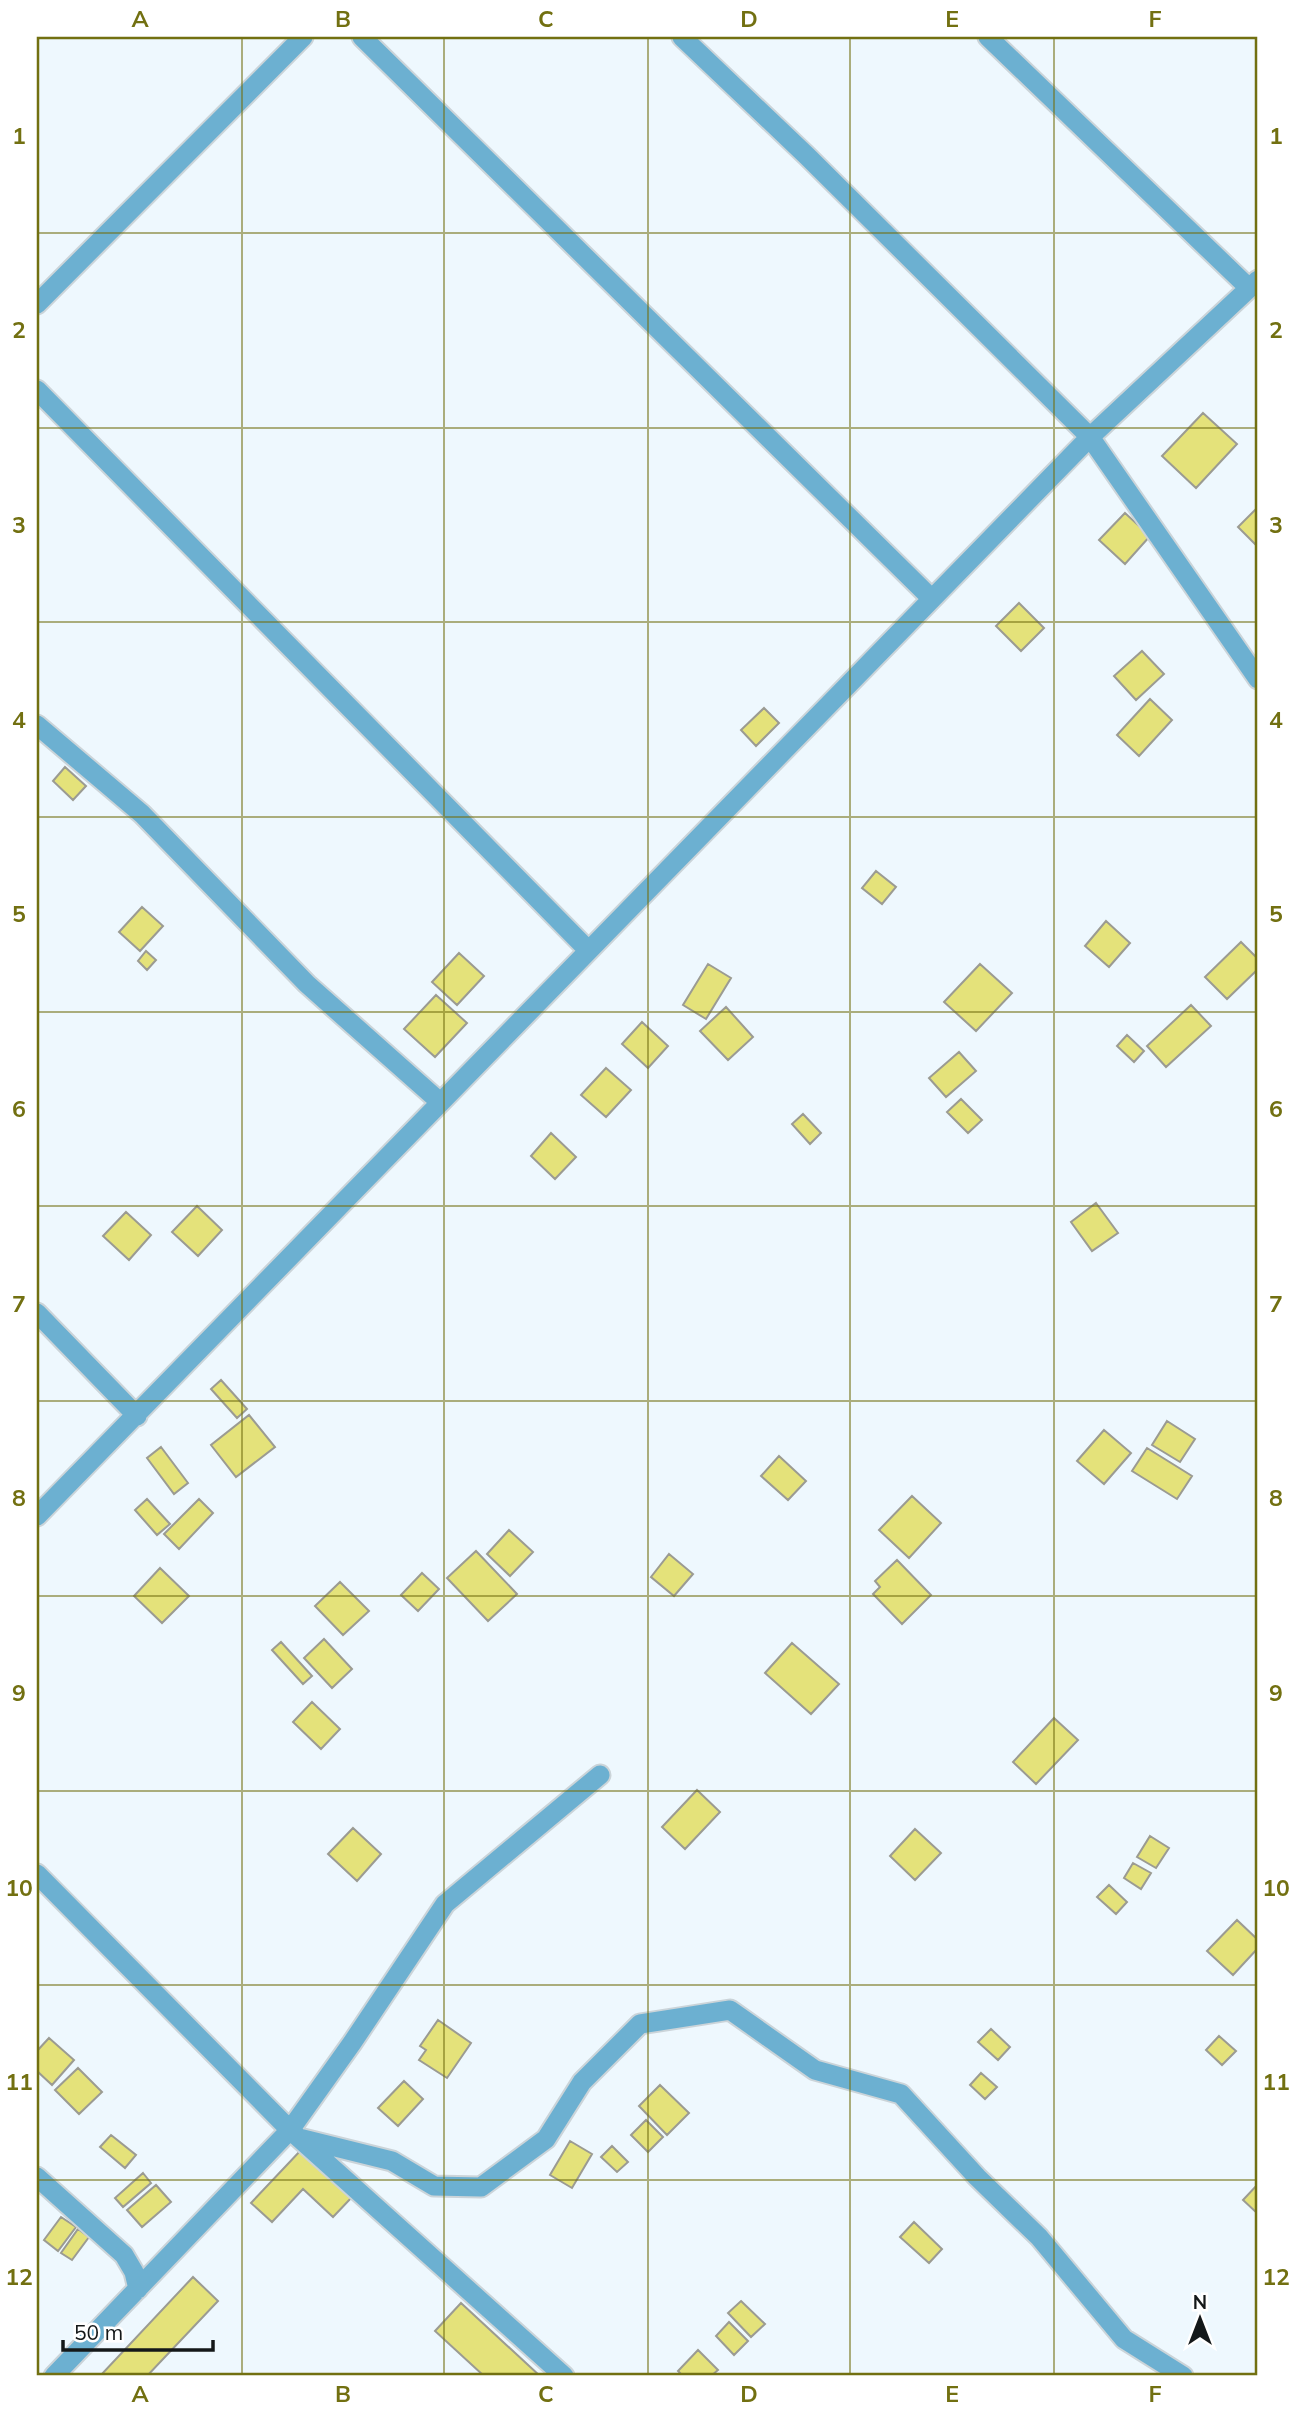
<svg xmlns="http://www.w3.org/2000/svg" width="1295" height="2413" font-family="Mulish,sans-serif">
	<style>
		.building { fill: #e4e27a; stroke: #9b9b92; stroke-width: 2 }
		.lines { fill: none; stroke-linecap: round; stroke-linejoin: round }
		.minor-casing { stroke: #cbd4d9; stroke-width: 23 }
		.minor { stroke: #6cb0d1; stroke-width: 19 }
		.grid { fill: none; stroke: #727011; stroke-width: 2; stroke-opacity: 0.55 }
		.neatline { fill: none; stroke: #727011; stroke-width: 2.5 }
		.grid-label { font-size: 23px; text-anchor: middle; font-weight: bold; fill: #727011 }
	</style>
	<rect width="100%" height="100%" fill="#eef8fe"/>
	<path class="building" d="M 1203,413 L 1237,444 L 1196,488 L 1162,456 Z
		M 1258,507 L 1258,547 L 1238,527 Z
		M 1125,513 L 1150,536 L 1125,564 L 1099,540 Z
		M 1019,603 L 1044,628 L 1021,651 L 996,626 Z
		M 1142,651 L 1164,674 L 1136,700 L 1114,676 Z
		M 1150,699 L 1172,720 L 1139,756 L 1117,735 Z
		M 764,708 L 779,723 L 756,746 L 741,730 Z
		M 65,767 L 86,786 L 73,800 L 53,781 Z
		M 876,871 L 896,887 L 882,904 L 862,888 Z
		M 142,907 L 163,926 L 140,951 L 119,932 Z
		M 1106,921 L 1130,943 L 1109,967 L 1085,946 Z
		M 1241,942 L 1258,959 L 1258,969 L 1227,999 L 1205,977 Z
		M 146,951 L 156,960 L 147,970 L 138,961 Z
		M 459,953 L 484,976 L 457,1005 L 432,982 Z
		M 708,964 L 731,978 L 706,1019 L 683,1005 Z
		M 980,964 L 1012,993 L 976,1031 L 944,1002 Z
		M 436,995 L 467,1023 L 435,1057 L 404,1029 Z
		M 1191,1005 L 1211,1026 L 1166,1067 L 1147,1046 Z
		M 726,1007 L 753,1037 L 728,1060 L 700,1031 Z
		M 642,1022 L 668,1046 L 648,1068 L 622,1044 Z
		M 1127,1035 L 1144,1051 L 1134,1062 L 1117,1046 Z
		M 959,1052 L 976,1071 L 946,1097 L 929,1078 Z
		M 606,1068 L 631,1090 L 606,1117 L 581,1095 Z
		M 961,1099 L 982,1120 L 968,1133 L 947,1112 Z
		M 803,1114 L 821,1133 L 810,1144 L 792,1124 Z
		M 551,1133 L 576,1157 L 555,1179 L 531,1156 Z
		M 1096,1203 L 1118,1233 L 1092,1251 L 1071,1222 Z
		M 197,1206 L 222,1230 L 198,1256 L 172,1232 Z
		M 126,1212 L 151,1235 L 129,1260 L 103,1236 Z
		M 221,1380 L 247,1409 L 237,1418 L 211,1389 Z
		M 249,1415 L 275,1447 L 236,1477 L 211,1445 Z
		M 1167,1421 L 1195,1439 L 1180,1462 L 1152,1445 Z
		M 1104,1430 L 1131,1453 L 1104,1484 L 1077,1461 Z
		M 161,1447 L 188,1483 L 174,1494 L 147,1458 Z
		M 1147,1448 L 1192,1476 L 1177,1499 L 1132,1471 Z
		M 779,1456 L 806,1481 L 788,1500 L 761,1476 Z
		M 912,1496 L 941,1523 L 909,1558 L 879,1530 Z
		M 147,1499 L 170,1524 L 157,1535 L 135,1510 Z
		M 199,1499 L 213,1513 L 179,1549 L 164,1534 Z
		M 509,1530 L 533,1552 L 510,1576 L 487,1554 Z
		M 476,1551 L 517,1594 L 488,1621 L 447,1578 Z
		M 669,1554 L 693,1574 L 674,1596 L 651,1577 Z
		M 897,1560 L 931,1595 L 902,1624 L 873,1594 L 880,1587 L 875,1581 Z
		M 160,1568 L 189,1596 L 162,1623 L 134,1596 Z
		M 422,1573 L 439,1589 L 418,1611 L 401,1595 Z
		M 340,1582 L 369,1611 L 343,1635 L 315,1606 Z
		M 324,1639 L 352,1669 L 332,1688 L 304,1658 Z
		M 281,1642 L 312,1676 L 303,1684 L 272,1650 Z
		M 792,1643 L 839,1684 L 811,1714 L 765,1673 Z
		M 312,1702 L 340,1729 L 321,1749 L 293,1722 Z
		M 1054,1718 L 1078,1740 L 1036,1784 L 1013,1762 Z
		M 697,1790 L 720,1812 L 685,1849 L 662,1827 Z
		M 353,1828 L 381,1854 L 357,1881 L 328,1854 Z
		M 915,1829 L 941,1853 L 915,1880 L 890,1856 Z
		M 1150,1836 L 1169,1848 L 1156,1868 L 1137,1857 Z
		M 1133,1863 L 1151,1873 L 1141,1889 L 1124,1878 Z
		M 1109,1885 L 1127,1902 L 1116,1914 L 1097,1897 Z
		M 1237,1920 L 1258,1940 L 1258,1948 L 1233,1975 L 1207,1951 Z
		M 438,2020 L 471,2043 L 447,2078 L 419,2060 L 426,2050 L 420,2046 Z
		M 991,2029 L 1010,2047 L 998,2060 L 978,2042 Z
		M 1219,2036 L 1236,2051 L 1222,2065 L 1206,2050 Z
		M 49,2038 L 74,2060 L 52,2085 L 37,2071 L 37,2051 Z
		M 78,2068 L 102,2092 L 79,2114 L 55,2090 Z
		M 981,2073 L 997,2087 L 985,2099 L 970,2085 Z
		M 404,2081 L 423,2099 L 398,2126 L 378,2108 Z
		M 660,2085 L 689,2113 L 667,2135 L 639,2106 Z
		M 646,2120 L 663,2137 L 648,2152 L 631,2135 Z
		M 111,2135 L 136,2155 L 125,2168 L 100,2147 Z
		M 570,2141 L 592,2154 L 572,2188 L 550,2175 Z
		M 612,2146 L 628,2162 L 617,2172 L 601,2157 Z
		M 302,2149 L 353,2196 L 333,2217 L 303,2189 L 272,2222 L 251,2203 Z
		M 143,2173 L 151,2183 L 123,2207 L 115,2198 Z
		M 1258,2184 L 1258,2214 L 1243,2200 Z
		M 156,2185 L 171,2202 L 142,2227 L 127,2210 Z
		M 61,2217 L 76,2227 L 58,2251 L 44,2240 Z
		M 914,2222 L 942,2249 L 929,2263 L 900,2237 Z
		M 78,2229 L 89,2237 L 72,2260 L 61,2253 Z
		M 193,2277 L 218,2301 L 147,2376 L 100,2376 Z
		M 741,2301 L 765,2324 L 751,2337 L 728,2313 Z
		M 461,2303 L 540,2376 L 484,2376 L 435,2331 Z
		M 729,2322 L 748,2341 L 734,2355 L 716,2336 Z
		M 698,2350 L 718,2370 L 711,2376 L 683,2376 L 678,2371 Z"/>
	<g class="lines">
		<defs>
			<path id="minor" d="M 362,37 L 932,599
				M 682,37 L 807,156 L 1090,437 L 1258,679
				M 988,37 L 1249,288
				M 37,304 L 303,37
				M 37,390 L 588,950
				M 37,725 L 142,814 L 307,984 L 440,1102
				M 37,1313 L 137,1416
				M 37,1516 L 1090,437 L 1258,280
				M 37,1874 L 290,2130 L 564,2376
				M 299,2138 L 392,2161 L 434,2186 L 481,2187 L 546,2139 L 582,2082 L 640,2024 L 730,2010 L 815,2070 L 901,2094 L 977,2177 L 1039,2237 L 1124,2339 L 1183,2376
				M 37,2177 L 124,2255 L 134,2272 L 138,2289
				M 54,2376 L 290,2130 L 352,2043 L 445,1904 L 600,1775"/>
		</defs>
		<use href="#minor" class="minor-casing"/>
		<use href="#minor" class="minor"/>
	</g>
	<path class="grid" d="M 242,37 L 242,2376M 444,37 L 444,2376M 648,37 L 648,2376M 850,37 L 850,2376M 1054,37 L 1054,2376M 37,233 L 1258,233M 37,428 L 1258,428M 37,622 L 1258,622M 37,817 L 1258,817M 37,1012 L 1258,1012M 37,1206 L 1258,1206M 37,1401 L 1258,1401M 37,1596 L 1258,1596M 37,1791 L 1258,1791M 37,1985 L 1258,1985M 37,2180 L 1258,2180"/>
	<rect width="1295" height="2413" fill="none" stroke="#ffffff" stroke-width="77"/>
	<g transform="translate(1200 2319)" stroke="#ffffff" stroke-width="5" paint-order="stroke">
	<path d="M0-5L12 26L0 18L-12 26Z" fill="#141819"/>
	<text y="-10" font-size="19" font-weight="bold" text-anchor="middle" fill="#141819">N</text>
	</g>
	<path d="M63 2340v10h150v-10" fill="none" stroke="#141819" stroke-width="3.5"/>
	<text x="74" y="2340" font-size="21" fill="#141819" stroke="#ffffff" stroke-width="5" paint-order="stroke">50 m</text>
	<rect x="38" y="38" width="1218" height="2336" class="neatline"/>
	<g class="grid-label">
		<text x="140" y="27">A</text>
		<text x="343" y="27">B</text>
		<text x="546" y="27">C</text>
		<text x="749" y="27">D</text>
		<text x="952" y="27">E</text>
		<text x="1155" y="27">F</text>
		<text x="19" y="144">1</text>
		<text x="1276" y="144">1</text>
		<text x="19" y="338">2</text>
		<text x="1276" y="338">2</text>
		<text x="19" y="533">3</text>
		<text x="1276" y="533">3</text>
		<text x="19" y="728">4</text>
		<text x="1276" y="728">4</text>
		<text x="19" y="922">5</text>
		<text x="1276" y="922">5</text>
		<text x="19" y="1117">6</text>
		<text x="1276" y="1117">6</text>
		<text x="19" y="1312">7</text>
		<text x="1276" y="1312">7</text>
		<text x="19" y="1506">8</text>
		<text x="1276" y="1506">8</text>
		<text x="19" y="1701">9</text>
		<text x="1276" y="1701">9</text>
		<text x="19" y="1896">10</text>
		<text x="1276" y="1896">10</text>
		<text x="19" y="2090">11</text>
		<text x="1276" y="2090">11</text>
		<text x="19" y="2285">12</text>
		<text x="1276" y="2285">12</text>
		<text x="140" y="2402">A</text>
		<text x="343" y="2402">B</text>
		<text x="546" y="2402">C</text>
		<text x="749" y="2402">D</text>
		<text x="952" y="2402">E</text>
		<text x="1155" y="2402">F</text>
	</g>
</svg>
